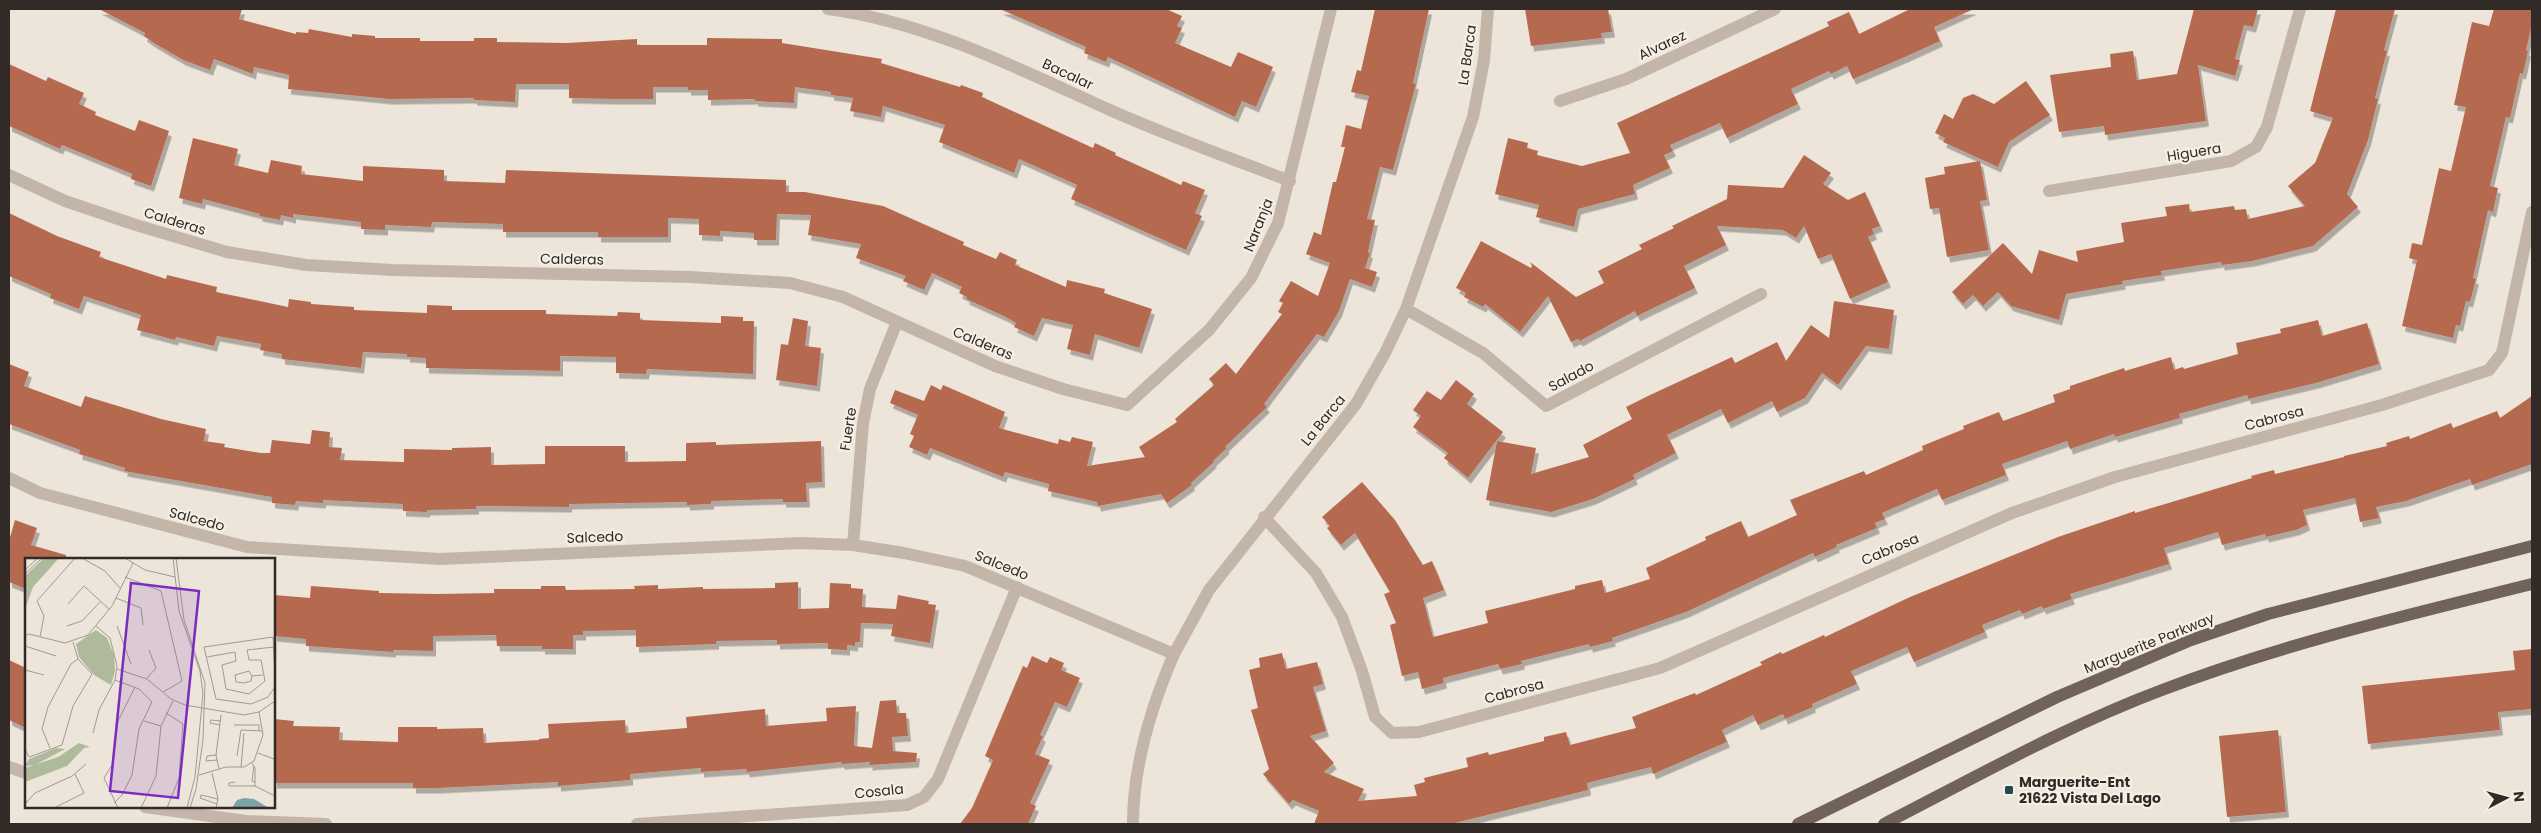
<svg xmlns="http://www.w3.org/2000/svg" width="2541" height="833" font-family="Poppins,sans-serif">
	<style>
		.building { fill: #b56b50; filter: url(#shadow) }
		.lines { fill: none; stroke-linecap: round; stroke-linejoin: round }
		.minor { stroke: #c3b5a7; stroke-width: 12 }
		.tertiary { stroke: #c3b5a7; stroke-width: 12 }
		.primary { stroke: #71625a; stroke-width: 12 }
		.poi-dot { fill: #22494d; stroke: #f6efe5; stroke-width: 2 }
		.labels { text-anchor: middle; stroke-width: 4.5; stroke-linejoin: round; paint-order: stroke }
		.street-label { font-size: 14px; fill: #312a27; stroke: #f6efe5 }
		.poi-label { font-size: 14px; font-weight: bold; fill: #312a27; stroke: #f6efe5; text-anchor: start }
		.inset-road { fill: none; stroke: #a29a92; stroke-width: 1 }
		.view { fill: #7b2cbf; fill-opacity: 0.15; stroke: #7b2cbf; stroke-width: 2.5 }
		.inset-edge { fill: none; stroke: #312a27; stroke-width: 2.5 }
	</style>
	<defs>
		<filter id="shadow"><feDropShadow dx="3" dy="5.5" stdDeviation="0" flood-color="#0004"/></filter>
	</defs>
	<rect width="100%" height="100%" fill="#ede4da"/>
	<path class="building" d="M 99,9 L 242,9 L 239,19 L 296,34 L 296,32 L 308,33 L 309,29 L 352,37 L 352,34 L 375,36 L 375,38 L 420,38 L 420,41 L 474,41 L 474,38 L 497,38 L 497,42 L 567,43 L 637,39 L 637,45 L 707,45 L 707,38 L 782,39 L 782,43 L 882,59 L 881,63 L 960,87 L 961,85 L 983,93 L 982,97 L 1093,148 L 1095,143 L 1116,153 L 1115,155 L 1181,185 L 1183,181 L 1205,190 L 1195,213 L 1202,216 L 1186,250 L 1071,199 L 1077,185 L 1019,159 L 1014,173 L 939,142 L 945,125 L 883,106 L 881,117 L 850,111 L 853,98 L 831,95 L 831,92 L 795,87 L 794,103 L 755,101 L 755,99 L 708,100 L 708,90 L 688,90 L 688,87 L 653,87 L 653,99 L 614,99 L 569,98 L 569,84 L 516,84 L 515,102 L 474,100 L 474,98 L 389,99 L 288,89 L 289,75 L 254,67 L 253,74 L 214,59 L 210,70 L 183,60 L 154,43 L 144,36 L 145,33 Z
		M 1000,9 L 1166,9 L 1182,16 L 1177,26 L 1182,28 L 1175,43 L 1231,67 L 1238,52 L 1273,67 L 1256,107 L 1242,101 L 1235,117 L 1108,57 L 1106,62 L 1084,53 L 1086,47 Z
		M 1375,9 L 1429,9 L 1413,83 L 1416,84 L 1393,170 L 1380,167 L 1367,219 L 1375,220 L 1368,252 L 1370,253 L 1365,268 L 1377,272 L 1372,287 L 1350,279 L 1339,311 L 1324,337 L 1317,334 L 1264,404 L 1267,407 L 1225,447 L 1227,448 L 1213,461 L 1214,462 L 1191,483 L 1192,485 L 1167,503 L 1161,494 L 1098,506 L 1097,502 L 1048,491 L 1049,484 L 1005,472 L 1003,477 L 930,448 L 927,455 L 909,447 L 914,436 L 910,434 L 918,415 L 890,403 L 895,390 L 924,401 L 931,385 L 941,390 L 943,385 L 1005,412 L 999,428 L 1058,444 L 1059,439 L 1070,442 L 1072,437 L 1093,442 L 1087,466 L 1145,457 L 1139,447 L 1177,422 L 1175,419 L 1214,385 L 1209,379 L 1226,363 L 1236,374 L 1282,314 L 1278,312 L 1283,303 L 1279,301 L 1291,281 L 1318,296 L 1330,263 L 1306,254 L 1314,232 L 1321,235 L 1333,182 L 1336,182 L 1345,147 L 1341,147 L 1346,125 L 1361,129 L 1369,96 L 1351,92 L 1357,70 L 1361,71 Z
		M 1525,9 L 1608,9 L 1612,32 L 1601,33 L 1602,38 L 1531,46 Z
		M 1910,9 L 1974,9 L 1934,27 L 1940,41 L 1905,57 L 1853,79 L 1847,66 L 1831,74 L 1829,71 L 1791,89 L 1798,104 L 1727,138 L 1720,123 L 1670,145 L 1673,151 L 1664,155 L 1670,168 L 1633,185 L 1635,194 L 1578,209 L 1574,227 L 1536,217 L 1539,205 L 1495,194 L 1508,138 L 1528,143 L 1527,148 L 1538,151 L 1537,155 L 1582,166 L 1630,153 L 1617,123 L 1829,26 L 1827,22 L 1849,12 L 1859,34 Z
		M 2194,9 L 2258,9 L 2253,27 L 2244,25 L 2235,59 L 2240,60 L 2235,76 L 2198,65 L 2206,121 L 2105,135 L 2104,126 L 2059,132 L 2050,75 L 2111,67 L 2110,54 L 2133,51 L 2137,80 L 2177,74 Z
		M 2336,9 L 2395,9 L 2384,50 L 2387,51 L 2375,98 L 2378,99 L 2368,140 L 2347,194 L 2358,207 L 2313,246 L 2252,261 L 2222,265 L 2221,262 L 2161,271 L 2162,275 L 2122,281 L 2123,284 L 2066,294 L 2059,320 L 2011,306 L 1998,292 L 1983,306 L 1973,295 L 1963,304 L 1952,292 L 2003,243 L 2032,274 L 2039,250 L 2078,262 L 2076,251 L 2124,242 L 2121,223 L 2167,216 L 2165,207 L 2189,204 L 2190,212 L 2234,206 L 2235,210 L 2246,209 L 2248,219 L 2305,206 L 2288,186 L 2315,163 L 2333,118 L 2310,111 Z
		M 2494,9 L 2532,9 L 2532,25 L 2526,50 L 2528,51 L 2523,74 L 2520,73 L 2510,118 L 2506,117 L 2490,186 L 2498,188 L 2493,212 L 2488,210 L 2473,278 L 2476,279 L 2470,302 L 2466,301 L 2460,326 L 2456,325 L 2453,338 L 2402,326 L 2417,260 L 2409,258 L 2412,243 L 2422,245 L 2439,168 L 2451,171 L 2466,107 L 2454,105 L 2472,22 L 2489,26 Z
		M 9,64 L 46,81 L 48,77 L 84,93 L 79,104 L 96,112 L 95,115 L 135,131 L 139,120 L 169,131 L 151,186 L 131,179 L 132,174 L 62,145 L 60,149 L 9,126 Z
		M 2026,81 L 2050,115 L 2009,142 L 1998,167 L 1943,142 L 1945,138 L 1935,133 L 1944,114 L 1953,119 L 1963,98 L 1973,94 L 1994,104 Z
		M 193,138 L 238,149 L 234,165 L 268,173 L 271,160 L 302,166 L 301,174 L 363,181 L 363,166 L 444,170 L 444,181 L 505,183 L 506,170 L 786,180 L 786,192 L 805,192 L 883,206 L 964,242 L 963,245 L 996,259 L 1000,252 L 1017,260 L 1015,265 L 1066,287 L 1067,280 L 1105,289 L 1104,293 L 1152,309 L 1139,348 L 1095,334 L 1090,355 L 1067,349 L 1073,325 L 1042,318 L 1034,336 L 1014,327 L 1016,323 L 1006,317 L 966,299 L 967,297 L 959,293 L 962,287 L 932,273 L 924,290 L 903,281 L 906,276 L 856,258 L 861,244 L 808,235 L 811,215 L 777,214 L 776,240 L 754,240 L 754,233 L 720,231 L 720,236 L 699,235 L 699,219 L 668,218 L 668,237 L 598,237 L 598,232 L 503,232 L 503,224 L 432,222 L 431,227 L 385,225 L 385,230 L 361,229 L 361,222 L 293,214 L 293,218 L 281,215 L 280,220 L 259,216 L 260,214 L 203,199 L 202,204 L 179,198 Z
		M 1804,155 L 1831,173 L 1823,184 L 1848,200 L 1865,192 L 1880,226 L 1872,229 L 1874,234 L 1868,237 L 1888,282 L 1850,299 L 1831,254 L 1818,259 L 1804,226 L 1796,238 L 1783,230 L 1717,226 L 1726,245 L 1684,266 L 1695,288 L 1637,316 L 1635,311 L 1580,341 L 1578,339 L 1571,342 L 1548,296 L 1520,332 L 1485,304 L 1483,307 L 1464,297 L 1466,293 L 1456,288 L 1481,241 L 1531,268 L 1532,266 L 1530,262 L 1576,297 L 1604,283 L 1598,271 L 1642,249 L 1639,245 L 1674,228 L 1672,226 L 1727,199 L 1728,185 L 1783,188 Z
		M 1980,161 L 1987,200 L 1980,201 L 1989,250 L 1947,257 L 1939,208 L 1930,209 L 1925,178 L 1945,174 L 1944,167 Z
		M 9,213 L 57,236 L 101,252 L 99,257 L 166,279 L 167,275 L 217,287 L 216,292 L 288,307 L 289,299 L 311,302 L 311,304 L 354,307 L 354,310 L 427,313 L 427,305 L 452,306 L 452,310 L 546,310 L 546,314 L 617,316 L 618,312 L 640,313 L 640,320 L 721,323 L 721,316 L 743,317 L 743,321 L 754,321 L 753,374 L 647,369 L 646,374 L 616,373 L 616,357 L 560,356 L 560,371 L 426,368 L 426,358 L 407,357 L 407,354 L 363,352 L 361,368 L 282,359 L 282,354 L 260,350 L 261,344 L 217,336 L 214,346 L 176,337 L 175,340 L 137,330 L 141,315 L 84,296 L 79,309 L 50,298 L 51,294 L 9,276 Z
		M 1834,301 L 1894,310 L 1889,349 L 1866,346 L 1838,385 L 1822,373 L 1805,398 L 1777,412 L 1772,401 L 1728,423 L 1721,409 L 1667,435 L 1676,453 L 1633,475 L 1635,479 L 1593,499 L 1551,512 L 1486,500 L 1497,441 L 1536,448 L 1531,474 L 1589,457 L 1583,445 L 1632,419 L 1626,407 L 1648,396 L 1732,357 L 1735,363 L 1777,342 L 1786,361 L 1811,325 L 1829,338 Z
		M 793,318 L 808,321 L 805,346 L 821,348 L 817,386 L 776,380 L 781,344 L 788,345 Z
		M 2318,320 L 2322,336 L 2367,323 L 2379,364 L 2316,383 L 2248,399 L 2247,395 L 2179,414 L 2180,418 L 2115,437 L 2114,434 L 2070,449 L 2067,441 L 2002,464 L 2006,475 L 1942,500 L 1937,489 L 1882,513 L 1885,519 L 1875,523 L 1877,528 L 1836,545 L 1837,547 L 1815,557 L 1813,553 L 1686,612 L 1612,638 L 1613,641 L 1590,647 L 1589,644 L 1521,661 L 1522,664 L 1500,669 L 1498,664 L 1443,678 L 1444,683 L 1422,689 L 1418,672 L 1402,676 L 1390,625 L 1396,623 L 1384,594 L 1390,592 L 1355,533 L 1341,545 L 1327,528 L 1330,526 L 1322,517 L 1362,482 L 1395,520 L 1423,565 L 1432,561 L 1444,590 L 1423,598 L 1433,637 L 1488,623 L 1485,611 L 1575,589 L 1575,586 L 1602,580 L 1605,593 L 1650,579 L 1646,568 L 1706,540 L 1705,537 L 1741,521 L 1748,537 L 1797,515 L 1790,500 L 1864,471 L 1866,475 L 1923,450 L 1922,446 L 1964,429 L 1963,426 L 1999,412 L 2003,421 L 2055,402 L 2053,395 L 2070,389 L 2070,386 L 2124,368 L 2125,371 L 2171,357 L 2174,370 L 2183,367 L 2184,369 L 2238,354 L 2236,343 L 2281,333 L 2280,329 Z
		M 9,364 L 29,372 L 24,386 L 81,407 L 85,396 L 161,419 L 206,429 L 204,441 L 225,444 L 224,447 L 261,453 L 270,453 L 272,440 L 310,444 L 312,430 L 330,432 L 329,447 L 342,448 L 340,460 L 404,462 L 404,449 L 452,450 L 452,448 L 491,447 L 491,465 L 545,464 L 545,446 L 625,446 L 625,462 L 686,461 L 686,443 L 716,442 L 716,445 L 821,441 L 822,482 L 806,483 L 807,502 L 783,502 L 783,499 L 711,501 L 711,504 L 687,505 L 687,502 L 569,504 L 569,507 L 476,506 L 476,509 L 427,510 L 427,512 L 403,511 L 403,504 L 323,500 L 323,503 L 296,501 L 295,505 L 272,503 L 272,497 L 124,471 L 125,468 L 79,454 L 80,450 L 9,424 Z
		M 1456,380 L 1474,394 L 1467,404 L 1503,432 L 1468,478 L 1444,458 L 1448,453 L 1413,427 L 1421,416 L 1413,410 L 1427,391 L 1441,400 Z
		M 2532,396 L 2532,464 L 2472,485 L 2470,479 L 2406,501 L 2376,507 L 2379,518 L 2360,522 L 2355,498 L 2303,510 L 2307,525 L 2296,530 L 2266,537 L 2265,534 L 2222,545 L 2218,532 L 2164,548 L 2169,564 L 2070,594 L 2072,599 L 2043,609 L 2042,606 L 2022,614 L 2020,610 L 1982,625 L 1985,632 L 1914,662 L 1907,647 L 1851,671 L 1857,684 L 1812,704 L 1813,707 L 1785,719 L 1783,714 L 1758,725 L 1753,715 L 1722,730 L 1727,742 L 1653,774 L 1651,767 L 1587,783 L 1588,790 L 1451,824 L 1314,824 L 1319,811 L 1293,800 L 1289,804 L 1263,774 L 1269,769 L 1251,710 L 1258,708 L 1249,670 L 1260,667 L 1259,658 L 1282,653 L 1286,669 L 1317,662 L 1323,684 L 1313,687 L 1326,731 L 1310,736 L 1334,763 L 1324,772 L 1364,789 L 1358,801 L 1417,796 L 1414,785 L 1425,782 L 1424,778 L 1468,767 L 1466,758 L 1488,752 L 1489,755 L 1544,741 L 1544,737 L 1566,732 L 1570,745 L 1636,728 L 1632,717 L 1695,693 L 1696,695 L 1762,665 L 1760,662 L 1781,652 L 1782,654 L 1824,635 L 1825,637 L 1910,597 L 2058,537 L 2135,511 L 2135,513 L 2252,478 L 2251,476 L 2274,470 L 2275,474 L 2344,457 L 2344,456 L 2387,446 L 2386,443 L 2409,436 L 2410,439 L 2451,423 L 2453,428 L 2497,411 L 2500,418 Z
		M 15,520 L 37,528 L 31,545 L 66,555 L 66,559 L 26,559 L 26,589 L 9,582 L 9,541 Z
		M 798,582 L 798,609 L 829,608 L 830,583 L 851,584 L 851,588 L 863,589 L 862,607 L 896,609 L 898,595 L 929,601 L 928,604 L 936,605 L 930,643 L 891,636 L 893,624 L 861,623 L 860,642 L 855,642 L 855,646 L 847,645 L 847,650 L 828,649 L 828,643 L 777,644 L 777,640 L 716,641 L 716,644 L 636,647 L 636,630 L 583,631 L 583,635 L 573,635 L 573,649 L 542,649 L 542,646 L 497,646 L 496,635 L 433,636 L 433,651 L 393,650 L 393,652 L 306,646 L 306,639 L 274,636 L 274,595 L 310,598 L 311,586 L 379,591 L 379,593 L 438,594 L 494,593 L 494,589 L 541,589 L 541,586 L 565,586 L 566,590 L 635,589 L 634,586 L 658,585 L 658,589 L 703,587 L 703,589 L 775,588 L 775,583 Z
		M 2532,649 L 2532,709 L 2498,712 L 2500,730 L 2368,744 L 2362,686 L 2515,670 L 2513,651 Z
		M 1032,656 L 1047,663 L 1050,657 L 1064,663 L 1061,670 L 1080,678 L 1067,707 L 1055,702 L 1040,735 L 1043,736 L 1035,754 L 1050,760 L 1030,803 L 1036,806 L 1028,824 L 960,824 L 972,808 L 993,760 L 985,756 L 1023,666 L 1027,668 Z
		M 9,660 L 26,668 L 26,728 L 9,720 Z
		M 896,700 L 897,713 L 906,713 L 908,736 L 892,737 L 893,751 L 917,753 L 916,762 L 869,765 L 870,762 L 842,764 L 841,762 L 747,772 L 746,769 L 701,772 L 701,768 L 630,774 L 630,780 L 558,786 L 558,782 L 437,788 L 413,788 L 413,783 L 274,783 L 274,719 L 294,721 L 293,726 L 340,727 L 339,740 L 398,742 L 398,727 L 437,727 L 437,729 L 483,728 L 484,743 L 539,740 L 539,739 L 549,738 L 548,724 L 625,720 L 626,733 L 687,728 L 686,717 L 765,709 L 766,726 L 827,721 L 826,708 L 856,706 L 854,746 L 872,748 L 880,701 Z
		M 2278,730 L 2286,812 L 2227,817 L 2219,736 Z"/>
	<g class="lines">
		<path class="minor" d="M 828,9 C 927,22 1019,69 1110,110 C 1168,136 1230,158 1290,181
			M 1560,101 L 1626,79 L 1775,9
			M 9,175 L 65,201 L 136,225 L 227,252 L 306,265 L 393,270 L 690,277 L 790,283 L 843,297 L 995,366 L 1063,389 L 1127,405 L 1209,330 L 1251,278 L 1278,223 L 1331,9
			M 2049,191 L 2231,161 L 2256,147 L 2267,127 L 2300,9
			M 1406,309 L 1483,353 L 1546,406 L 1761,294
			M 9,478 L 40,493 L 247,547 L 440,559 L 801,543 L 853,545 L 904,553 L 965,566 L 1174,654 L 1209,590 L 1356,404 L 1385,353 L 1406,309 L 1473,117 L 1484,60 L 1488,9
			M 1264,517 L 1316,573 L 1342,617 L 1362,671 L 1375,717 L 1392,733 L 1419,732 L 1660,668 L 2012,513 L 2115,477 L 2382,405 L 2489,370 L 2502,353 L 2532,212
			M 853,545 L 863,423 L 870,389 L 897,322
			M 9,767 L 26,773
			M 145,807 L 246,821 L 326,824
			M 637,824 L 907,805 L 924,797 L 938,779 L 1017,587"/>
		<path class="tertiary" d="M 1133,824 C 1133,766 1151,707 1174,654"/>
		<path class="primary" d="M 1798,824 L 2057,697 L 2191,640 L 2268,614 L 2532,546
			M 1884,824 C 1976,777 2066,726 2162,690 C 2282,644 2408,615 2532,584"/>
	</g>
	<rect class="poi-dot" x="2004" y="785" width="10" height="10" rx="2.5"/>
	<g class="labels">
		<g class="street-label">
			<text transform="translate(1662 45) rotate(-25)" y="5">Alvarez</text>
			<text transform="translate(1467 55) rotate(-82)" y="5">La Barca</text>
			<text transform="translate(1068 74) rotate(25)" y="5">Bacalar</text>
			<text transform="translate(2194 152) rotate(-9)" y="5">Higuera</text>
			<text transform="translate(175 221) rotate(17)" y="5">Calderas</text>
			<text transform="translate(1258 225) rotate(-68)" y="5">Naranja</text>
			<text transform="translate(572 259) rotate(1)" y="5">Calderas</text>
			<text transform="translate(983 343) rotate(23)" y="5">Calderas</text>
			<text transform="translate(1571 376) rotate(-28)" y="5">Salado</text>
			<text transform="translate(2274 418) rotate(-15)" y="5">Cabrosa</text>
			<text transform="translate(1323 420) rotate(-51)" y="5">La Barca</text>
			<text transform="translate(848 429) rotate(-81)" y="5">Fuerte</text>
			<text transform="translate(197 519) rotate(15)" y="5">Salcedo</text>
			<text transform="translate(595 537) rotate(-2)" y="5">Salcedo</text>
			<text transform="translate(1890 549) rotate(-23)" y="5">Cabrosa</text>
			<text transform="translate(1002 565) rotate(22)" y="5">Salcedo</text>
			<text transform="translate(2149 643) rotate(-22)" y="5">Marguerite Parkway</text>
			<text transform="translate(1514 691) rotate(-15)" y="5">Cabrosa</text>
			<text transform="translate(879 791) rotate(-6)" y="5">Cosala</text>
		</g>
		<g class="poi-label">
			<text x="2019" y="787">Marguerite-Ent<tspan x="2019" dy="16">21622 Vista Del Lago</tspan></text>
		</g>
	</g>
	<g transform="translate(25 558)">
		<rect width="250" height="250" fill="#ede4da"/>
		<path d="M 19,0 L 34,0 L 8,29 L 0,51 L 0,18 ZM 71,72 L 82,80 L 89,97 L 90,113 L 86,127 L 69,117 L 54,99 L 51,86 ZM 54,185 L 65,189 L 59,190 L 42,208 L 0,224 L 0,210 L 33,199 ZM 31,190 L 40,191 L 10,207 L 0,208 L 4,201 Z" fill="#afba9c"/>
		<path d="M 219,240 L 229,241 L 244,250 L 207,250 L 212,242 Z" fill="#7ca3a6"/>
		<path class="inset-road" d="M 57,0 L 80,13 L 95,30M 100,0 L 120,12 L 150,19M 148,0 L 154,53 L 175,113 L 178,135 L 170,219 L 162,250M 151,0 L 159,62 L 180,125 L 178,182 L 171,231 L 165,250M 0,12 L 13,0M 0,16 L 17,0M 100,19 L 136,33 L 157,123 L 138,134M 91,40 L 116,50 L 118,67M 43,46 L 59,28 L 84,51M 42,68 L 57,63 L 75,44M 92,68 L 106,106M 0,78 L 4,76 L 40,85 L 63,77 L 87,48 L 108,5M 15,79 L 19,58 L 12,43 L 50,0M 0,88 L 31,98M 182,99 L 210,94 L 211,103 L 197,107 L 201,131 L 224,136 L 240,123 L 236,102 L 224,102 L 222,92 L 249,89M 92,111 L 122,121 L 146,141 L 160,147 L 219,157 L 234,154 L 250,143M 0,112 L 19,117M 250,117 L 248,79 L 179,89 L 191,141 L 226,146 L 243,139 L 250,129M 227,118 L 226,123 L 219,125 L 211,124 L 210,117 L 224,113 L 227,118 L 238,117M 122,120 L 131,110 L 124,92M 141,155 L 158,166 L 154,220 L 142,250M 119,163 L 136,168M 195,167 L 185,165 L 186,162 L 196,163M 209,167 L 234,167 L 234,173M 68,175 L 74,152 L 90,122 L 92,108 L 85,80 L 71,68M 25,190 L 17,171 L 23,149 L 46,106 L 53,101M 0,191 L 4,199 L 37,187 L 48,148 L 67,116 L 53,101 L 48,84M 250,193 L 250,227M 233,195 L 249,201M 191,197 L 182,198 L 181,203 L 192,202M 212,198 L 216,172 L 238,173M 227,205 L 230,210 L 230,228M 229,208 L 227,223 L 230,224M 216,209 L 219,175M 194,211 L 191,197 L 196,157M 187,215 L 193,241 L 191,250M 174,217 L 201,209 L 219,209 L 229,203 L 238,177 L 234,154M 210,224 L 204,225 L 204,228 L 230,228 L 250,238M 89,245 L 97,237 L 107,217 L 114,171 L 127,144 L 114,131 L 90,122M 0,246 L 10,235 L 47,218 L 61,206M 192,246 L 175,240 L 176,237 L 193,241M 29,250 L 59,235 L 50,216M 93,250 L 79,220 L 87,207 L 93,163 L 110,129M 116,250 L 131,218 L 136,168 L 148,143"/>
		<path class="view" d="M 106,25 L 174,33 L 153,240 L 85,233 Z"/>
		<rect width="250" height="250" class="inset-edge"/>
	</g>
	<rect width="2541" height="833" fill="none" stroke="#312a27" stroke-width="20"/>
	<g transform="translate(2506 798) rotate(84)" stroke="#f6efe5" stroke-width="4" paint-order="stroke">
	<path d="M0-4L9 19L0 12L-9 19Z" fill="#312a27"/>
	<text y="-8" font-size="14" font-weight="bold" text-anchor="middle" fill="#312a27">N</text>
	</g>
</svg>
